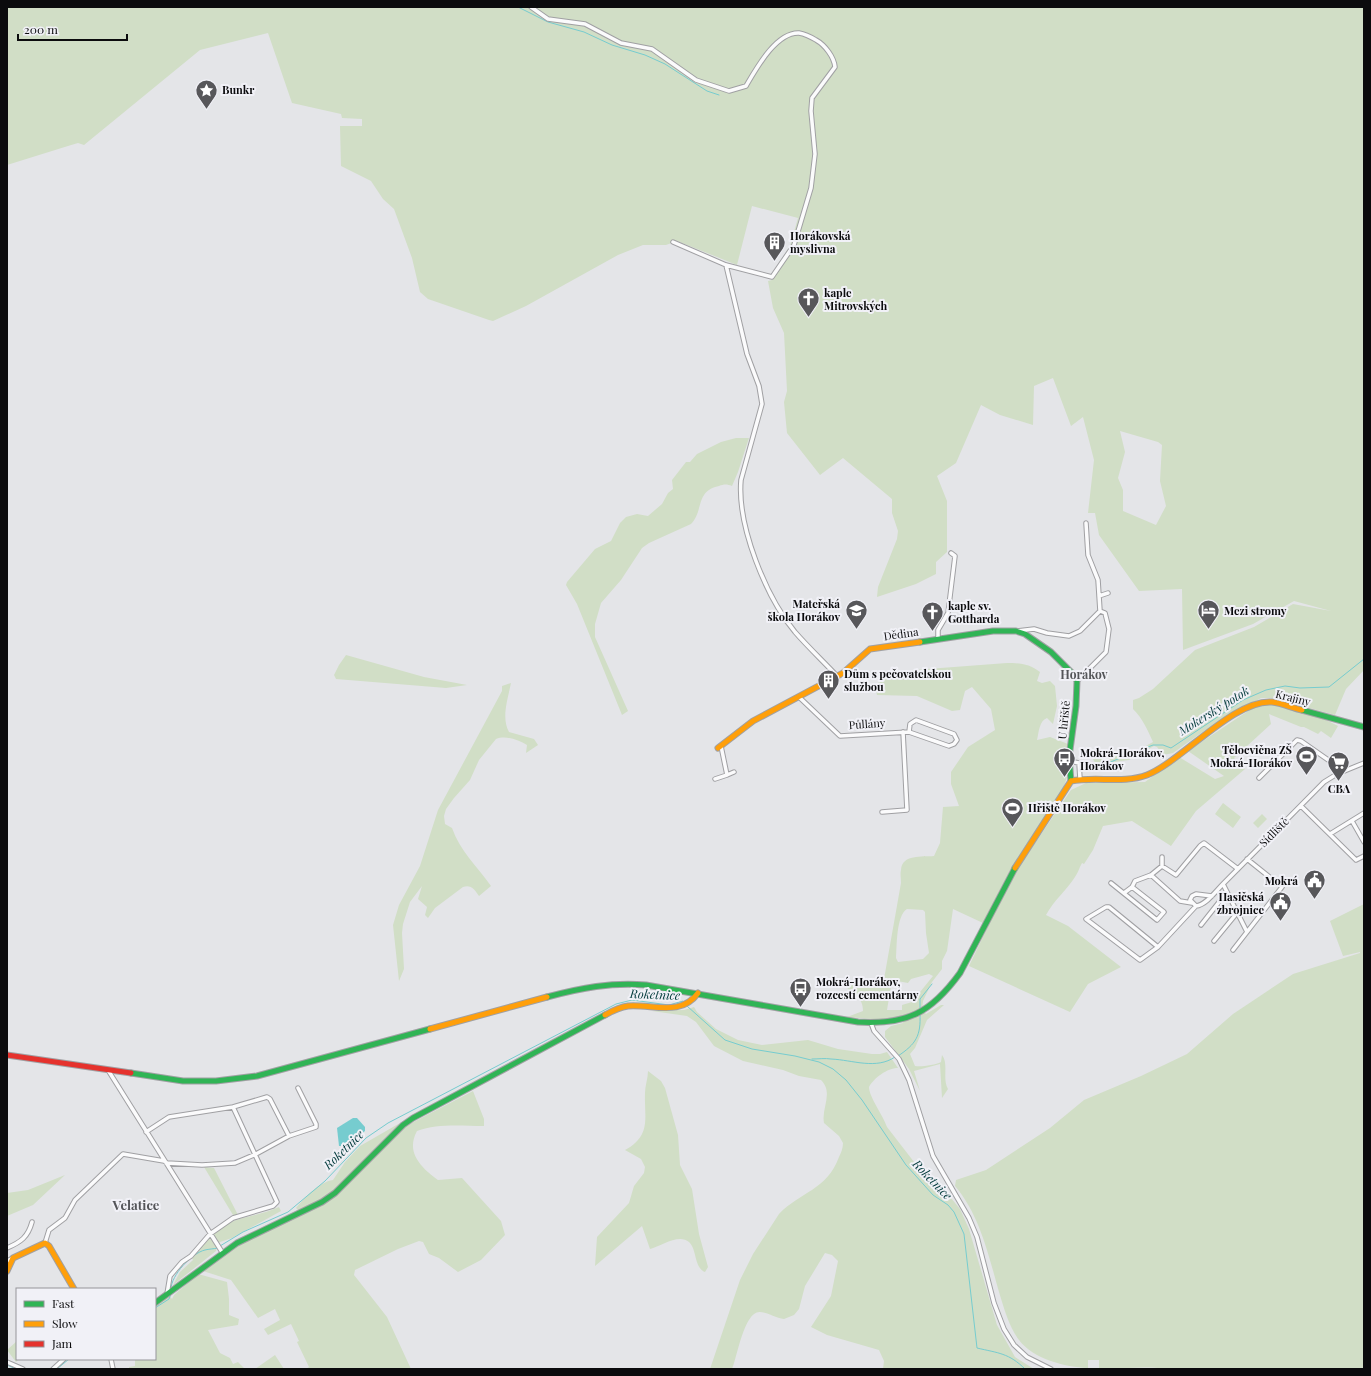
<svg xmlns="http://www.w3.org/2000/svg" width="1371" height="1376" font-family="'Playfair Display',serif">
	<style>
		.green { fill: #d1dec6; fill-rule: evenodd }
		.water { fill: #76cccf }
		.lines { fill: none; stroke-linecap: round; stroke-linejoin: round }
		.stream { stroke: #76cccf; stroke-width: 1 }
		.street-casing { stroke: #a0a0a3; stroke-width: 5.5 }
		.fast-casing { stroke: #a0a0a3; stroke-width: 7 }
		.slow-casing { stroke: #a0a0a3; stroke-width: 7 }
		.jam-casing { stroke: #a0a0a3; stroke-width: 7 }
		.street { stroke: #fbfbfc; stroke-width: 3.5 }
		.fast { stroke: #30b455; stroke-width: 5 }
		.slow { stroke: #ff9f0a; stroke-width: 5 }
		.jam { stroke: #e5322d; stroke-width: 5 }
		.labels { text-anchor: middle; stroke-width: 4; stroke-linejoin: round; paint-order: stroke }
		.poi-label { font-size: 11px; font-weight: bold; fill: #0b0b0d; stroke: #f1f1f7; text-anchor: start }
		.street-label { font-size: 11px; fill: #0b0b0d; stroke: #f1f1f7 }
		.neighbourhood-label { font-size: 12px; font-weight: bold; fill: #545559; stroke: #f1f1f7 }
		.water-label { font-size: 12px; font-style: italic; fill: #00393a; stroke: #f1f1f7 }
		.quarter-label { font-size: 13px; font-weight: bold; fill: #545559; stroke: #f1f1f7 }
	</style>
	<rect width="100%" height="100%" fill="#e4e5e8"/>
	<path class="green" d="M 7,7 L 1364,7 L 1364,670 L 1346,689 L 1335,715 L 1273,698 L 1261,698 L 1204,731 L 1173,753 L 1163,755 L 1157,747 L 1154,746 L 1129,760 L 1114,762 L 1100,767 C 1092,761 1092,758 1093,749 C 1126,761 1124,758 1153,742 C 1147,729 1143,719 1133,709 L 1133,700 L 1139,698 L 1153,689 L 1195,650 L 1254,627 L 1293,604 L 1331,611 L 1294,601 L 1253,624 L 1183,650 L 1182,589 L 1139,591 L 1099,535 L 1095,513 L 1088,513 L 1094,460 L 1083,417 L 1071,426 L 1053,378 L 1034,386 L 1033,425 L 1000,415 L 981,405 L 956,463 L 937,476 L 947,501 L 947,552 L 936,562 L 936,574 L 916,584 L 877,597 L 878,587 L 897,539 L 898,531 L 892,513 L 892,499 L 843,458 L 820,475 L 787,433 L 784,402 L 787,391 L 784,333 L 773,308 L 768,281 L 772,280 L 774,271 L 790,246 L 798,218 L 752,206 L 737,265 L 677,241 L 666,245 L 643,245 L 618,255 L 526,306 L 493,321 L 489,320 L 428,299 L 420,292 L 412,258 L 394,209 L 383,199 L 371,181 L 341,166 L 340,126 L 362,126 L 362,119 L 342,118 L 341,114 L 292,103 L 268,33 L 200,50 L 84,145 L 78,143 L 68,146 L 7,165 ZM 1120,431 L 1158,442 L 1162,445 L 1160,481 L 1166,506 L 1156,525 L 1123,511 L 1123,490 L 1118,478 L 1125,452 Z
		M 736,438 L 749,438 L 738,472 L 732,486 C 727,484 724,484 719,486 C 695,491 704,511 691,524 L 649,543 L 642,548 L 621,580 L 601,603 L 595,624 L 595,637 L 628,711 L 622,715 L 577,604 L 566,585 L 567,582 L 595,549 L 611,541 L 620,523 L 626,517 L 637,514 L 648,516 L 662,504 L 668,493 L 673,489 L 672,480 L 686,462 L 690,462 L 697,454 L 721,442 Z
		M 346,655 L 424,677 L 467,685 L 446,688 L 336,679 L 334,675 L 339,665 Z
		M 1007,663 C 1020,663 1030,664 1040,672 L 1037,681 L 1042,683 L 1050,681 L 1055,686 L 1057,706 L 1053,724 L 1047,718 C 1039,721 1039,732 1037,740 L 1050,737 L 1068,744 L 1065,776 L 1067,777 L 1062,792 L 1012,867 L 983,923 L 953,909 L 947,951 L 942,961 L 942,969 L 932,982 L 923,1001 L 922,1010 L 926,1014 L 941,1005 L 944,1005 L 927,1020 L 915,1048 L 910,1054 L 915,1066 C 922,1067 935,1065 941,1062 L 942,1055 C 949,1064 942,1079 948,1089 L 942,1098 L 940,1064 L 914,1071 L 920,1091 L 909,1069 L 885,1037 L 885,1031 L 891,1026 L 903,1023 L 902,1018 L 882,1020 L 847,1017 L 863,1011 C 863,997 854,995 845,986 C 857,980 874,988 884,979 L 901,883 C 901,878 900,874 901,870 C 902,854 922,857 934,856 L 940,843 L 943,807 L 959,806 L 951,784 L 951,772 L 968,747 L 995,730 L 991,709 L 972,687 L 965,691 L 960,710 L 952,711 L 917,696 L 877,695 L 875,685 L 889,676 L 914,670 ZM 907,909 L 923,910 L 925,912 L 926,933 L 929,953 L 923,959 L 898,962 L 896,958 C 897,946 896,916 907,909 ZM 929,974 L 933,976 L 912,1002 L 902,1005 L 902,1010 L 887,1010 L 892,980 L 908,983 L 911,979 Z
		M 511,683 C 508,698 501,718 509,732 L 534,739 L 538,745 L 526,753 L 527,745 C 518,740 506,735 496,739 L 479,760 L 470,780 L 454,798 L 446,809 L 444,816 L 445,824 L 452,828 C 460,851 477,866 491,886 L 479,896 C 475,890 471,884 463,887 L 435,908 L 428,918 L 425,915 L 427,907 L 418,899 L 422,886 L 410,902 L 403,924 L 402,933 L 404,969 L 399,981 L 393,925 L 399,905 L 420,866 L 438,810 L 502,691 L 502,686 Z
		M 1268,704 C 1292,709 1317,714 1338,726 L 1331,738 L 1321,731 L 1318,734 L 1304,727 L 1301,727 L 1269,714 L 1271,724 L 1234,758 L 1245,769 L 1196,811 L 1171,846 L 1132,821 L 1103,826 L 1093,850 L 1084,864 L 1082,863 C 1079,868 1078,873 1075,877 C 1066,891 1054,900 1046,915 L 1068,926 L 1121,967 L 1088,984 L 1070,1012 L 969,966 L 1010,880 L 1071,790 L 1086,783 L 1145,782 L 1179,757 L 1215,779 L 1224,776 L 1188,751 L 1254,707 Z
		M 1223,803 L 1241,817 L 1233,828 L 1215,814 Z
		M 1262,814 L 1267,819 L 1258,828 L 1253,823 Z
		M 1364,904 L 1364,1369 L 1165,1369 C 1143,1365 1121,1370 1099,1368 L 1099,1360 L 1088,1360 L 1088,1368 C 1065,1367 1033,1359 1019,1340 C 1009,1327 1004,1308 999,1292 C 989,1257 980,1215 955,1186 L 956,1180 L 986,1170 L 1050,1128 L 1084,1100 L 1141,1076 L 1187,1054 L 1233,1014 L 1293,974 L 1360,953 L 1360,952 L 1343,956 L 1330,921 Z
		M 694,1007 L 697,1012 L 716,1029 L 738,1040 L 762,1045 L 808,1040 L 838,1049 L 872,1054 L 880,1054 L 887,1052 L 898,1068 C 887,1068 874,1078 869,1087 C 869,1097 883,1115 887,1127 L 938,1193 L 940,1195 L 946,1192 L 960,1209 L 969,1229 L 997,1325 L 1015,1357 L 1034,1369 L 883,1369 L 884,1361 L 879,1350 L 827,1335 L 811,1327 L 831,1296 L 838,1261 L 832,1255 L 825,1253 L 805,1286 L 799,1309 L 794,1315 L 784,1319 C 776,1318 767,1312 760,1312 C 744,1311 737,1358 732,1369 L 710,1369 L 740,1280 L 753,1254 L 779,1214 C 800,1192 827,1190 839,1157 C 841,1153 843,1148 843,1143 L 839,1136 L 824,1123 C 821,1108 834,1093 821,1080 L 799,1076 L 783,1070 L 743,1061 L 714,1046 L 696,1022 L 687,1016 L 652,1011 L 684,1010 Z
		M 648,1071 L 661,1081 L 665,1088 L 678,1135 L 680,1165 L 692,1189 L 699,1234 L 708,1267 L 705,1272 C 694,1268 697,1249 689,1242 C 679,1233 661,1246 650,1249 L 642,1226 L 595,1266 L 597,1237 L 629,1203 L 634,1186 L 644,1173 L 645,1167 L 641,1159 L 625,1150 C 652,1135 644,1118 645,1093 C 645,1086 648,1078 648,1071 Z
		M 473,1091 L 484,1119 L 484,1126 C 462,1126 438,1123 417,1131 C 405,1153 422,1168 438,1180 L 462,1178 L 501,1221 L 505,1235 L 481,1260 L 458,1272 L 439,1258 L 429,1254 L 423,1242 L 419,1241 L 398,1249 L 355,1270 L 354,1275 L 358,1280 L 387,1317 L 411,1369 L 306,1369 L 309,1367 L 297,1342 L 299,1341 L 291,1324 L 268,1335 L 264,1329 L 280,1320 L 275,1309 L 258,1318 L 231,1280 L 203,1271 L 224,1254 L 273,1226 L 325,1204 L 404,1127 Z
		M 400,1123 L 334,1190 L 318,1201 L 298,1210 L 296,1208 C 305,1197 319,1182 333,1180 L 345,1162 L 360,1146 Z
		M 204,1167 L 214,1168 L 238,1215 L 233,1215 Z
		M 65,1175 L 33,1205 L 7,1216 L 7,1193 L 28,1190 Z
		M 279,1207 L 281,1211 L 232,1238 L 217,1243 L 216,1251 L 173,1285 L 180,1272 L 193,1260 L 191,1256 C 202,1243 212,1230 228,1223 C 244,1216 262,1215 279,1207 Z
		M 198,1274 L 227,1282 L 229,1299 L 229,1315 L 239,1319 L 238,1325 L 208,1330 L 220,1353 L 230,1358 L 233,1364 L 238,1362 L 245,1369 L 129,1369 L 129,1367 L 135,1366 L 135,1359 L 155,1359 L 155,1305 L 169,1295 L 172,1299 L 174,1295 Z
		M 17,1341 L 17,1359 L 19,1359 L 16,1362 L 7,1350 Z
		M 275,1355 L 284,1369 L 255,1369 Z"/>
	<path class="water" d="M 353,1118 L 357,1118 L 365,1127 L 365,1131 L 345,1146 L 339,1146 L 337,1128 Z"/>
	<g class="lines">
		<path class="stream" d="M 518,7 L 548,22 L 584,32 L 612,45 L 645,55 L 665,64 L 707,91 L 719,95
			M 1093,769 L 1153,745 L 1163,745 L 1171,748 L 1243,700 L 1266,690 L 1285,686 L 1300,688 L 1329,687 L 1364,659
			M 687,1006 L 725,1040 L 752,1049 L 795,1056 L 819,1062 L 833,1069 L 846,1080 L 862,1100 L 906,1165 L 933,1195 L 948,1205 L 954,1212 L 964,1234 L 977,1348 C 998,1353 1009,1353 1025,1369
			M 920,1011 L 920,999 L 932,984
			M 898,1056 C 916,1044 921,1036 920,1014
			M 812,1059 C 819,1059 825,1058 831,1059 C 853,1060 876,1070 895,1057
			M 220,1246 L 243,1232 L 288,1212 L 325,1181 L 366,1138 L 388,1123 L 616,1004 L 632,1000 L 669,1005 L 683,1001 L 685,1004
			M 171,1289 C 171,1275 192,1253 205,1250 C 209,1249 213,1249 218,1248
			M 155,1308 L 169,1299 L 171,1294
			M 7,1365 L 16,1369
			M 57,1369 L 69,1359"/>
		<defs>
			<path id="street" d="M 531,7 L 548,19 L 585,24 L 621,43 L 652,49 L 696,80 L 729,91 L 746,86 C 756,69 776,32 799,33 C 805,34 811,37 816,40 C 825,45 834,57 835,67 L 812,98 L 811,111 L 815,154 L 811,188 L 794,245 L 772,277 L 726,265 L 673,242
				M 726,265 L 747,354 L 759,386 L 762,404 L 741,480 C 737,526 766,597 795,632 C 808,647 824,662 837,676
				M 1099,596 L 1108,593
				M 1017,631 L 1034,629 L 1047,633 L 1069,636 L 1080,631 L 1100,611 L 1098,580 L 1088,555 L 1086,523
				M 938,638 L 938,630 L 948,613 L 955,556 L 951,553
				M 1077,681 L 1106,652 L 1109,629 L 1105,613 L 1100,611
				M 799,697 L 840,736 L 909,732 L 949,746 L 954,744 L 957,740 L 954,734 L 916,720 L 910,724 L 909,732
				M 1069,761 L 1079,763 L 1080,779
				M 727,775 L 734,772
				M 1259,778 L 1297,740 L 1301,741 L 1344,771
				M 715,779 L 727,775 L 721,746
				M 1301,806 L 1356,860 L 1364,856
				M 882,812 L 907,810 L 903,732
				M 1352,821 L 1364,842
				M 1330,834 L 1364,813
				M 1162,857 L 1162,866
				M 1111,883 L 1157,920 L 1164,912 L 1132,887 L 1135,881 L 1151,875
				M 1223,884 L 1247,932
				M 1124,893 L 1132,887
				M 1212,896 L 1196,894 L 1192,896 L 1190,900 L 1196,906 C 1206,905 1216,891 1223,884 L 1324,782 L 1337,774 L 1364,763
				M 1192,903 L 1180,901 L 1151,875 L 1162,866 L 1176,875 L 1200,846 L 1204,843 L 1238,869
				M 1201,925 L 1227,892
				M 1214,941 L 1237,913
				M 1158,947 L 1109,907 L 1106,907 L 1086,919 L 1140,960 L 1158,947 L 1196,906
				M 1233,950 L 1282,887 L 1247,859
				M 871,1023 L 874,1031 L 899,1059 L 909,1080 L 933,1156 L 969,1218 L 977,1237 L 994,1303 L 1004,1329 L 1014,1345 L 1027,1357 L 1051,1369
				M 108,1070 L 222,1252
				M 146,1132 L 169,1117 L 233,1107 L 267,1097 L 270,1099 L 289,1136
				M 45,1243 L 49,1230 L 65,1218 L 75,1200 L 123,1154 L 164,1161 L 167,1163 L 202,1165 L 235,1163 L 256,1154 L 289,1136 L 316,1127 L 316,1124 L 298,1088
				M 7,1248 C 21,1242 28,1237 32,1222
				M 7,1261 L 13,1258
				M 167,1294 L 170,1276 L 182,1262 L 191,1256 L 210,1234 L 233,1218 L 273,1206 L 277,1202 L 233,1107
				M 111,1359 L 113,1369
				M 7,1362 L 23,1369
				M 53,1369 L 64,1359"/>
			<path id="fast" d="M 920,642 L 993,631 L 1016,631 L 1025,634 L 1051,652 L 1072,673 L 1077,681 L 1076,706 L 1069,757 L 1071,781
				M 1302,710 L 1364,727
				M 547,997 C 581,988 611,982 646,985 L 858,1022 C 907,1025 931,1013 960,973 L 1015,868
				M 131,1073 L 183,1081 L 216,1081 L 257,1076 L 430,1029
				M 155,1303 L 237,1243 L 322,1202 L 335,1193 L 403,1125 L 413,1118 L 605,1015"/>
			<path id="slow" d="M 718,748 L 753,721 L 843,673 L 870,649 L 920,642
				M 1071,781 C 1096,776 1123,784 1147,775 C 1182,761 1234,699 1272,702 C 1282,703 1292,708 1302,710
				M 1015,868 L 1071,781
				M 605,1015 C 612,1011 620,1007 628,1006 C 653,1004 681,1017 698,993
				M 430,1029 L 547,997
				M 7,1271 L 13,1258 L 45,1243 L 49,1246 L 74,1289"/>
			<path id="jam" d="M 7,1055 L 131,1073"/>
		</defs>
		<use href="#street" class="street-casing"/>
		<use href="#fast" class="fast-casing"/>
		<use href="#slow" class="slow-casing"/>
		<use href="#jam" class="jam-casing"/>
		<use href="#street" class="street"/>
		<use href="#fast" class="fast"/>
		<use href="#slow" class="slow"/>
		<use href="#jam" class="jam"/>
	</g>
	<defs>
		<symbol id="sight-pin" viewBox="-11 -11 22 30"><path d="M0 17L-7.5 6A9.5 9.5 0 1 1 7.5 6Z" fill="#57575a" stroke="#f1f1f7"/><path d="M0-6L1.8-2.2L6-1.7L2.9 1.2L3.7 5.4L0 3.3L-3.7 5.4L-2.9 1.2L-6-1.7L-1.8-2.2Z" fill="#fff"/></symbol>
		<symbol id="building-pin" viewBox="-11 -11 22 30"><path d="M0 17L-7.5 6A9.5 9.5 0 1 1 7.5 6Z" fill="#57575a" stroke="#f1f1f7"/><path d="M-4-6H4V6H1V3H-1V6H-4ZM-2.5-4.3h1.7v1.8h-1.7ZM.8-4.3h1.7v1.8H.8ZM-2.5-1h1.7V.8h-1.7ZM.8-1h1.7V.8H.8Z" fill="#fff"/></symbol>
		<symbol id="church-pin" viewBox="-11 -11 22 30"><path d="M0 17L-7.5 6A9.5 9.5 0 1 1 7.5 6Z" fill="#57575a" stroke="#f1f1f7"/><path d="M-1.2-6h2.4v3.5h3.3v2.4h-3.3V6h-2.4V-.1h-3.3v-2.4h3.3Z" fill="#fff"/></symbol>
		<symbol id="school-pin" viewBox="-11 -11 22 30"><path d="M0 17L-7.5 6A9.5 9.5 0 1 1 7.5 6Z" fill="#57575a" stroke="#f1f1f7"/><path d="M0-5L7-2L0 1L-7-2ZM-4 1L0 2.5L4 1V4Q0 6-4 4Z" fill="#fff"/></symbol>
		<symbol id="hotel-pin" viewBox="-11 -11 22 30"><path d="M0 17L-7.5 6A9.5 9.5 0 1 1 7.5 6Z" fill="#57575a" stroke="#f1f1f7"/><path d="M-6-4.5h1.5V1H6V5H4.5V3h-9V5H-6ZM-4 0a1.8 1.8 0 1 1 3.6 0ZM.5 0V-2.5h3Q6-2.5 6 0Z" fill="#fff"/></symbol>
		<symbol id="stadium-pin" viewBox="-11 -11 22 30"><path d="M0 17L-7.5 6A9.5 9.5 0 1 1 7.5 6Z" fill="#57575a" stroke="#f1f1f7"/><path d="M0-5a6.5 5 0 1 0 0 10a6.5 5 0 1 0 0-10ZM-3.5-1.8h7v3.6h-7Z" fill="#fff"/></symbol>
		<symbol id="bus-pin" viewBox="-11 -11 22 30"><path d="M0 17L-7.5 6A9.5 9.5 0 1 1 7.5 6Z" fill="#57575a" stroke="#f1f1f7"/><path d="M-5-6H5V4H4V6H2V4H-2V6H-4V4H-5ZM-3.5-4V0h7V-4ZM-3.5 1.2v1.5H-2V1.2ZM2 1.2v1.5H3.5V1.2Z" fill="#fff"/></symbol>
		<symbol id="supermarket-pin" viewBox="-11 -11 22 30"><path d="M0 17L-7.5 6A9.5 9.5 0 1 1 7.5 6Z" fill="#57575a" stroke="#f1f1f7"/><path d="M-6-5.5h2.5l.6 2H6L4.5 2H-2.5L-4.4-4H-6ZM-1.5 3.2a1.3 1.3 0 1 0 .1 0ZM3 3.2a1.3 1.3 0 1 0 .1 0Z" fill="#fff"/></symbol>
		<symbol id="civic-pin" viewBox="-11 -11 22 30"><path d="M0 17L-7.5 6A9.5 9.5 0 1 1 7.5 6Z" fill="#57575a" stroke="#f1f1f7"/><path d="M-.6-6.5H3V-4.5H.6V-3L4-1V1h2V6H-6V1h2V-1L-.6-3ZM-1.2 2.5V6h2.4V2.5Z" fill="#fff"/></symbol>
	</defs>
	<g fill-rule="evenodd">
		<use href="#sight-pin" x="194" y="78" width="25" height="34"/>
		<use href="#building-pin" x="762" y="230" width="25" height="34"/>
		<use href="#church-pin" x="796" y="286" width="25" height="34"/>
		<use href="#school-pin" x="844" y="598" width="25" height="34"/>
		<use href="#hotel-pin" x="1196" y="598" width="25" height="34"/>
		<use href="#church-pin" x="920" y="600" width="25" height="34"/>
		<use href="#building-pin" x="816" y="668" width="25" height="34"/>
		<use href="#stadium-pin" x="1294" y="744" width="25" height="34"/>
		<use href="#bus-pin" x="1052" y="746" width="25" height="34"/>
		<use href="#supermarket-pin" x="1326" y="750" width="25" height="34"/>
		<use href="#stadium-pin" x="1000" y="796" width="25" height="34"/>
		<use href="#civic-pin" x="1302" y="868" width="25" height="34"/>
		<use href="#civic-pin" x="1268" y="890" width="25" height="34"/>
		<use href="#bus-pin" x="788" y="976" width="25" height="34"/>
	</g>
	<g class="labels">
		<g class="poi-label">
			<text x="222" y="94">Bunkr</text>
			<text x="790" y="240">Horákovská<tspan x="790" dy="13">myslivna</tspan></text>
			<text x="824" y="297">kaple<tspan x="824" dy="13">Mitrovských</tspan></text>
			<text x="840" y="608" text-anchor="end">Mateřská<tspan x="840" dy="13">škola Horákov</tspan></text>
			<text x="948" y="610">kaple sv.<tspan x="948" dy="13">Gottharda</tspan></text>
			<text x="1224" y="615">Mezi stromy</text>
			<text x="844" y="678">Dům s pečovatelskou<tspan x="844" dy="13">službou</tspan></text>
			<text x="1292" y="754" text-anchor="end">Tělocvična ZŠ<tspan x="1292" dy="13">Mokrá-Horákov</tspan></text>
			<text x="1080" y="757">Mokrá-Horákov,<tspan x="1080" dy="13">Horákov</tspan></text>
			<text x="1339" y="793" text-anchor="middle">CBA</text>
			<text x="1028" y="812">Hřiště Horákov</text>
			<text x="1298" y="885" text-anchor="end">Mokrá</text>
			<text x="1264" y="901" text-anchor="end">Hasičská<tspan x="1264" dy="13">zbrojnice</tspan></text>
			<text x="816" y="986">Mokrá-Horákov,<tspan x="816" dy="13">rozcestí cementárny</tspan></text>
		</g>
		<g class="street-label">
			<text transform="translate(901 634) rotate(-8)" y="4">Dědina</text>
			<text transform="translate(1293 698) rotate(14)" y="4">Krajiny</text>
			<text transform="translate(1064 720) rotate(-84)" y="4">U hřiště</text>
			<text transform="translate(867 724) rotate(-4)" y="4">Půllány</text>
			<text transform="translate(1274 832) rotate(-45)" y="4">Sídliště</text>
		</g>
		<g class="neighbourhood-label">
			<text x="1084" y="679">Horákov</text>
		</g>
		<g class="water-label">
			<text transform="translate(1214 711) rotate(-32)" y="4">Mokerský potok</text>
			<text transform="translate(655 995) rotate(2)" y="4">Roketnice</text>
			<text transform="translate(344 1150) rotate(-44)" y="4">Roketnice</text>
			<text transform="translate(932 1180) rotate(46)" y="4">Roketnice</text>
		</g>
		<g class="quarter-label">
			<text x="136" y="1210">Velatice</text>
		</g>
	</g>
	<rect width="1371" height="1376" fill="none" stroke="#0b0b0d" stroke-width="16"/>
	<rect x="16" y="1288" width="140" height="72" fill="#f1f1f7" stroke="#959599"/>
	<rect x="24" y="1301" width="20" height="6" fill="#30b455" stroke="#959599"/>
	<text x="52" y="1308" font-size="12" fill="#0b0b0d">Fast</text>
	<rect x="24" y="1321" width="20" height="6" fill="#ff9f0a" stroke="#959599"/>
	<text x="52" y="1328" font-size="12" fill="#0b0b0d">Slow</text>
	<rect x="24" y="1341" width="20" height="6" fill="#e5322d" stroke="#959599"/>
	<text x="52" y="1348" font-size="12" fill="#0b0b0d">Jam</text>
	<path d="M18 34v6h109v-6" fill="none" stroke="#0b0b0d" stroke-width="2"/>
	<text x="24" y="34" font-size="12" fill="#0b0b0d" stroke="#f1f1f7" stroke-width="3" paint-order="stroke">200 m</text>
</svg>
